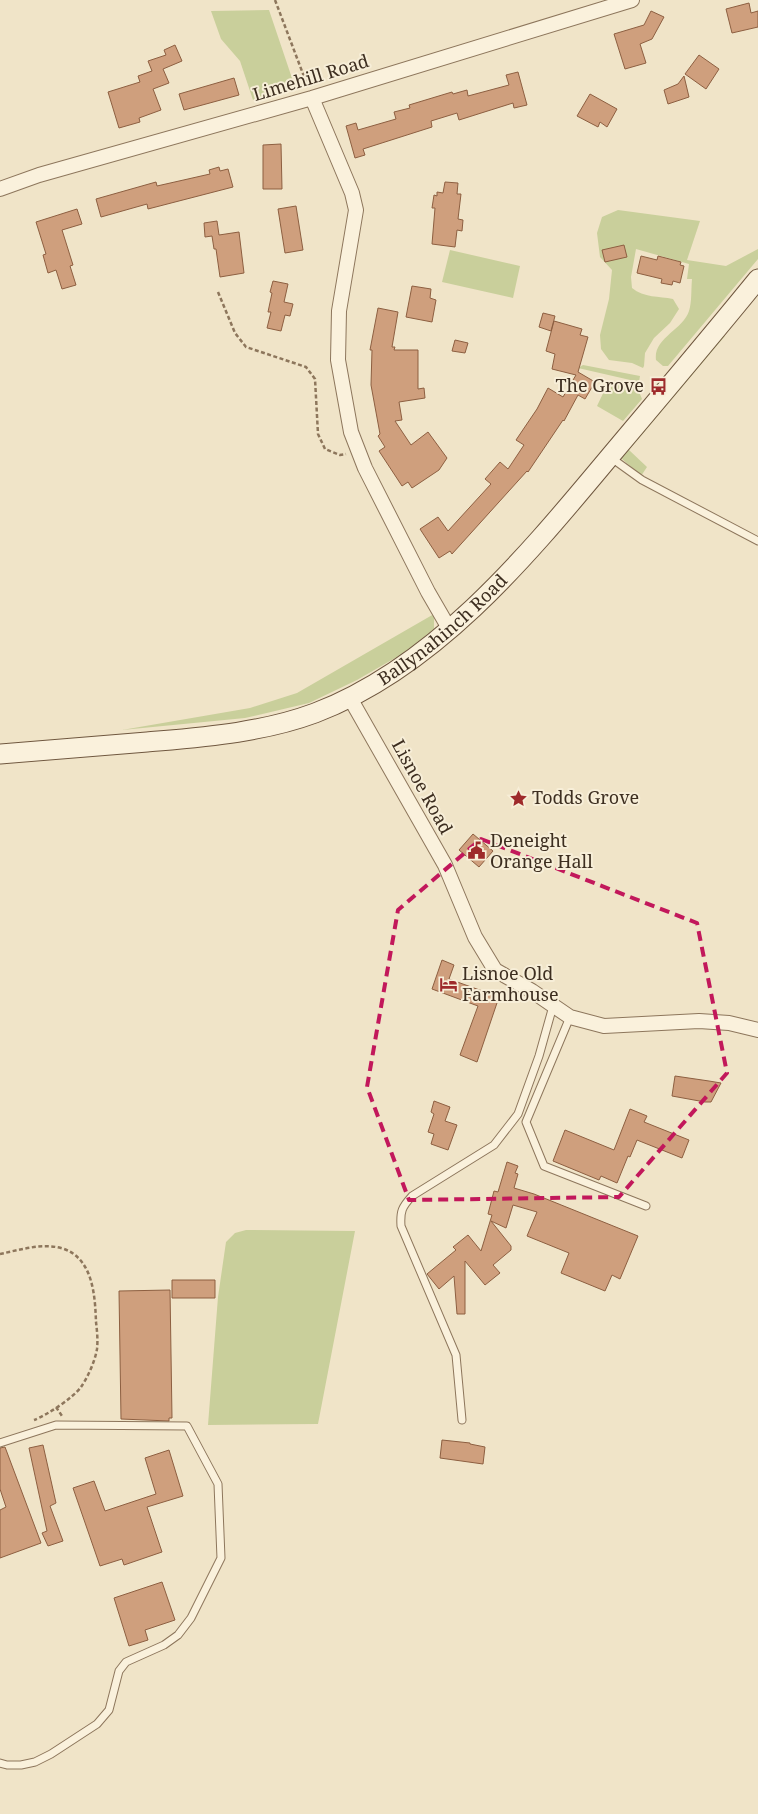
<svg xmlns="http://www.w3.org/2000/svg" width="758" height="1814" font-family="'Noto Serif',serif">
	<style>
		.green { fill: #c9cf9b }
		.building { fill: #cf9f7d; stroke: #8d5f41 }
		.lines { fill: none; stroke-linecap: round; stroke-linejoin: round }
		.lane-casing { stroke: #8d765c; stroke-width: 9 }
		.street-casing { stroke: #8d765c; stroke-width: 16 }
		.secondary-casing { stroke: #6f573f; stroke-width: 21 }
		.path { stroke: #8d765c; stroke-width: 2.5; stroke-dasharray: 4 2.5; stroke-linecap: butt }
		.lane { stroke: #faf1dc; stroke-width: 7 }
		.street { stroke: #faf1dc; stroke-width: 14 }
		.secondary { stroke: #faf1dc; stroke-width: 19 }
		.marked { fill: none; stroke: #c2185b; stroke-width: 4; stroke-dasharray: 10 6; stroke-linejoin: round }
		.labels { text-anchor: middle; stroke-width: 4; stroke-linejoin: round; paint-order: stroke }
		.street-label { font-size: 18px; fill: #3d2e20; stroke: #f7eed8 }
		.poi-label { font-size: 18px; fill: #3d2e20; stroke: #f7eed8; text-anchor: start }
	</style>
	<rect width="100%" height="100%" fill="#f0e4c8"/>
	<path class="green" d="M 269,10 L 295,87 L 253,100 L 240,61 L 221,39 L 211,11 Z
		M 618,210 L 700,221 L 687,260 L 726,266 L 758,249 L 758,259 L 668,366 L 663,366 L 656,360 C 653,338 683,330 689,311 C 692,302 691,289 692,279 L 687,279 L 689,264 L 636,249 L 631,277 L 632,288 C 644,298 659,296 673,299 L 679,309 L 670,323 L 654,338 L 645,353 L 644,366 L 643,368 L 632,363 L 609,360 L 601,349 L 600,335 L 609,299 L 612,270 L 600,257 L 597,233 L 602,217 Z
		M 450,250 L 520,266 L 513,298 L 442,282 Z
		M 720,336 L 725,336 L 629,450 L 647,467 L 641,476 L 621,458 L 627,447 Z
		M 583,365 L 640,376 L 639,382 L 578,368 Z
		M 608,383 L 638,389 L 642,399 L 623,421 L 597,406 Z
		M 434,614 L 434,629 L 402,654 L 357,680 L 309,703 L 245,718 L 122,730 L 250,708 L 297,693 Z
		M 246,1230 L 355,1231 L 318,1424 L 208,1425 L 218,1297 L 226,1242 L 235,1233 Z"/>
	<path class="building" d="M 749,3 L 751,13 L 758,11 L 758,27 L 732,33 L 726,9 Z
		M 651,11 L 664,17 L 652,39 L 640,44 L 646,63 L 625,69 L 614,34 L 644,25 Z
		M 175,45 L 182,61 L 163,69 L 169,83 L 153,89 L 161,110 L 139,118 L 140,122 L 119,128 L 108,92 L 140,82 L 138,76 L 152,71 L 148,61 L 166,55 L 164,50 Z
		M 699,55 L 719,69 L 706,89 L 685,74 Z
		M 518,72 L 527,105 L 514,108 L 513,103 L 459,120 L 457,113 L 431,121 L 432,127 L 363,149 L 365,155 L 355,158 L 346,126 L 356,123 L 358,130 L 396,119 L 394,112 L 410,108 L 409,105 L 452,92 L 453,94 L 467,90 L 468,96 L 509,85 L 506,75 Z
		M 684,76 L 689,97 L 668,104 L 664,90 L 678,84 Z
		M 234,78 L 239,95 L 184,110 L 179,94 Z
		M 590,94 L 617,109 L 607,127 L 600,122 L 598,127 L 577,116 Z
		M 281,144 L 282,189 L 263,189 L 263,145 Z
		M 219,167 L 220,171 L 228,169 L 233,187 L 148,209 L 147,204 L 101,217 L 96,199 L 156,182 L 157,186 L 210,174 L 209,170 Z
		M 445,182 L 458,183 L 457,194 L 461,194 L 458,219 L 463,220 L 462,231 L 457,230 L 455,247 L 432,244 L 435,208 L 432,208 L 434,195 L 437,196 L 437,192 L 443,193 Z
		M 296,206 L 303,250 L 285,253 L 278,209 Z
		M 77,209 L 82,224 L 62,230 L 73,265 L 70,266 L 76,285 L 62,289 L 56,270 L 48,273 L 43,255 L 46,254 L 36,222 Z
		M 217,221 L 219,235 L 239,232 L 244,273 L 220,277 L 216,249 L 214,249 L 212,236 L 205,237 L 204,223 Z
		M 624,245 L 627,257 L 605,262 L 602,250 Z
		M 641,256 L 657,260 L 658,256 L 681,262 L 680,265 L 684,266 L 680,283 L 673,281 L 672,285 L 661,283 L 662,279 L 637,273 Z
		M 273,281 L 288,284 L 284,302 L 293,304 L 290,316 L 285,315 L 281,331 L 267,328 L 271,312 L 268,312 L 272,293 L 270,292 Z
		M 412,286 L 431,289 L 430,298 L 436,300 L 432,322 L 406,317 Z
		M 378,308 L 398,312 L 392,347 L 395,347 L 394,350 L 418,350 L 418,389 L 424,388 L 425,398 L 399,402 L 402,420 L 395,421 L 411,445 L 428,432 L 447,458 L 439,470 L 412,488 L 408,482 L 402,486 L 379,451 L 385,447 L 378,436 L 380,434 L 371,385 L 372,350 L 370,350 Z
		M 543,313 L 555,316 L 551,331 L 539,327 Z
		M 554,321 L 582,329 L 580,335 L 588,337 L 578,372 L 595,382 L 585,399 L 578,395 L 564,421 L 563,420 L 528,472 L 527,471 L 452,554 L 450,551 L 439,558 L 420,529 L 438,517 L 448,531 L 491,484 L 485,479 L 500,462 L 508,469 L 524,445 L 516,440 L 537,409 L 548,388 L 563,397 L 576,375 L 552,369 L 555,354 L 546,351 Z
		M 455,340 L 468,343 L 465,353 L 452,351 Z
		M 473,834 L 493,851 L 479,867 L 459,850 Z
		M 442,960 L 454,965 L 449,979 L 499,997 L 477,1062 L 460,1055 L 478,1006 L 432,989 Z
		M 675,1076 L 709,1081 L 721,1083 L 711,1102 L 705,1102 L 672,1096 Z
		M 434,1101 L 450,1107 L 445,1121 L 457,1125 L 448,1150 L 431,1144 L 434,1134 L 428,1132 L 434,1114 L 431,1112 Z
		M 630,1109 L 647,1116 L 644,1122 L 689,1140 L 682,1158 L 637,1140 L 630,1157 L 628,1156 L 617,1183 L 601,1176 L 599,1180 L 553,1161 L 565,1130 L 614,1150 Z
		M 507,1162 L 518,1166 L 515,1173 L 518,1174 L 514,1188 L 534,1194 L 638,1236 L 620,1279 L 612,1275 L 605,1291 L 561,1273 L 569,1253 L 527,1236 L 537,1212 L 513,1205 L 506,1228 L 491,1221 L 511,1246 L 511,1250 L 493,1265 L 500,1273 L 485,1285 L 465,1261 L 465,1314 L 457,1314 L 454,1276 L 439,1289 L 427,1274 L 456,1250 L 453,1247 L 468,1235 L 481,1251 L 492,1215 L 488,1214 L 494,1191 L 498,1192 Z
		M 172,1280 L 215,1280 L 215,1298 L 172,1298 Z
		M 170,1290 L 172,1418 L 169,1418 L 169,1421 L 121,1419 L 119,1291 Z
		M 442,1440 L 470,1443 L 470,1444 L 485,1447 L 483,1464 L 440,1458 Z
		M 43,1445 L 56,1503 L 50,1506 L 63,1541 L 48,1546 L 42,1533 L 47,1531 L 29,1448 Z
		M 5,1447 L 41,1543 L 0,1558 L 0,1510 L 6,1507 L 0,1489 L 0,1448 Z
		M 169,1450 L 183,1496 L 147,1507 L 162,1552 L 124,1565 L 122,1559 L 100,1566 L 73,1488 L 94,1481 L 105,1511 L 156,1494 L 145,1458 Z
		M 162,1582 L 175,1620 L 145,1630 L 148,1640 L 129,1646 L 114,1598 Z"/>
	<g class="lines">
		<defs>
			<path id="lane" d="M 610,457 L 642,480 L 758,541
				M 570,1017 L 526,1122 L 544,1166 L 646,1206
				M 462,1420 L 456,1355 L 401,1226 C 400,1211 402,1207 412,1196 L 494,1145 L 518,1114 L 539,1056 L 553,1006
				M 0,1443 L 56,1425 L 187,1426 L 218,1484 L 221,1558 L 191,1618 L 178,1635 L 164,1645 L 126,1662 L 119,1671 L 109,1710 L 97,1724 L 51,1754 L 35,1762 L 21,1765 L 7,1765 L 0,1763"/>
			<path id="street" d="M 312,98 L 352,193 L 356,210 L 339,311 L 338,360 L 351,432 L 365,468 L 428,592 L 450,630
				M 0,189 L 39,175 L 312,98 L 632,0
				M 350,698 L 445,865 L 475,937 L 495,970 L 532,991 L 570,1017 L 604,1026 L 699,1021 L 729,1023 L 758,1030"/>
			<g id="secondary">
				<path id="s1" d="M 0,754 C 49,750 98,746 147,742 C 203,737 261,733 315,713 C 438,666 530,552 612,454 C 661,396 710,338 758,279"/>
			</g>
		</defs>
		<use href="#lane" class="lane-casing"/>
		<use href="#street" class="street-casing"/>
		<use href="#secondary" class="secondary-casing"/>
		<path class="path" d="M 275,0 L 308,87
			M 218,292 L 235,333 L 246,347 L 306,367 L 315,379 L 318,434 L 325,449 L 340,455 L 346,454
			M 0,1254 C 19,1250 41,1243 61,1248 C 93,1257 95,1295 96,1322 C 97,1330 98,1340 97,1349 C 95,1361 88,1377 81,1387 C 73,1398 47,1415 34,1420
			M 56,1407 L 62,1416"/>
		<use href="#lane" class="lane"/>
		<use href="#street" class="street"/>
		<use href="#secondary" class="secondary"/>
	</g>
	<path class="marked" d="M 481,839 L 697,923 L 727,1073 L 619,1197 L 409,1200 L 367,1087 L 398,910 Z"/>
	<defs>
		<symbol id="bus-bare" viewBox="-9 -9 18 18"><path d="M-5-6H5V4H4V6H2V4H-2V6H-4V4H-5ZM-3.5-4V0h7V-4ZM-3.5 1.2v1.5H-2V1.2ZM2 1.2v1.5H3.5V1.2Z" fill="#9e2a2b" stroke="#f7eed8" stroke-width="2.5" paint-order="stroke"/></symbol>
		<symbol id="sight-bare" viewBox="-9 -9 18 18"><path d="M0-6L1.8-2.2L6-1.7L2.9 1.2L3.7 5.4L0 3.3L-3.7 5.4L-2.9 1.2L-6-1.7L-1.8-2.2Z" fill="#9e2a2b" stroke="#f7eed8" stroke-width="2.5" paint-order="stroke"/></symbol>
		<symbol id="civic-bare" viewBox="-9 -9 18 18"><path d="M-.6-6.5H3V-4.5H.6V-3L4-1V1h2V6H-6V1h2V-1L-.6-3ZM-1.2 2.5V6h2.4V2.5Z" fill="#9e2a2b" stroke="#f7eed8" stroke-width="2.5" paint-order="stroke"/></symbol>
		<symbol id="hotel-bare" viewBox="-9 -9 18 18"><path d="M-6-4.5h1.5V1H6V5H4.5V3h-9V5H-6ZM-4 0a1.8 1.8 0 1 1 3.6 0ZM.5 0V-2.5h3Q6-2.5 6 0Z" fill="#9e2a2b" stroke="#f7eed8" stroke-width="2.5" paint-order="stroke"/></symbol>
	</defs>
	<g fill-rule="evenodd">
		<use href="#bus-bare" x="646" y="374" width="25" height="25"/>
		<use href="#sight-bare" x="506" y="786" width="25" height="25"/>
		<use href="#civic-bare" x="464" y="838" width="25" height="25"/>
		<use href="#hotel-bare" x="436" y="972" width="25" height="25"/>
	</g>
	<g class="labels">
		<g class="street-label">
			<text transform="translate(311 78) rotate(-17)" y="6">Limehill Road</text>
			<text dy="6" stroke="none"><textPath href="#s1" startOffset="472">Ballynahinch Road</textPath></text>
			<text transform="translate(422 787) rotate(61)" y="6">Lisnoe Road</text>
		</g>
		<g class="poi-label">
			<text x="644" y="392" text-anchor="end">The Grove</text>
			<text x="532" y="804">Todds Grove</text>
			<text x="490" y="847">Deneight<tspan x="490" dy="21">Orange Hall</tspan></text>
			<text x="462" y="980">Lisnoe Old<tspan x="462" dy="21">Farmhouse</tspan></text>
		</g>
	</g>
</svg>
